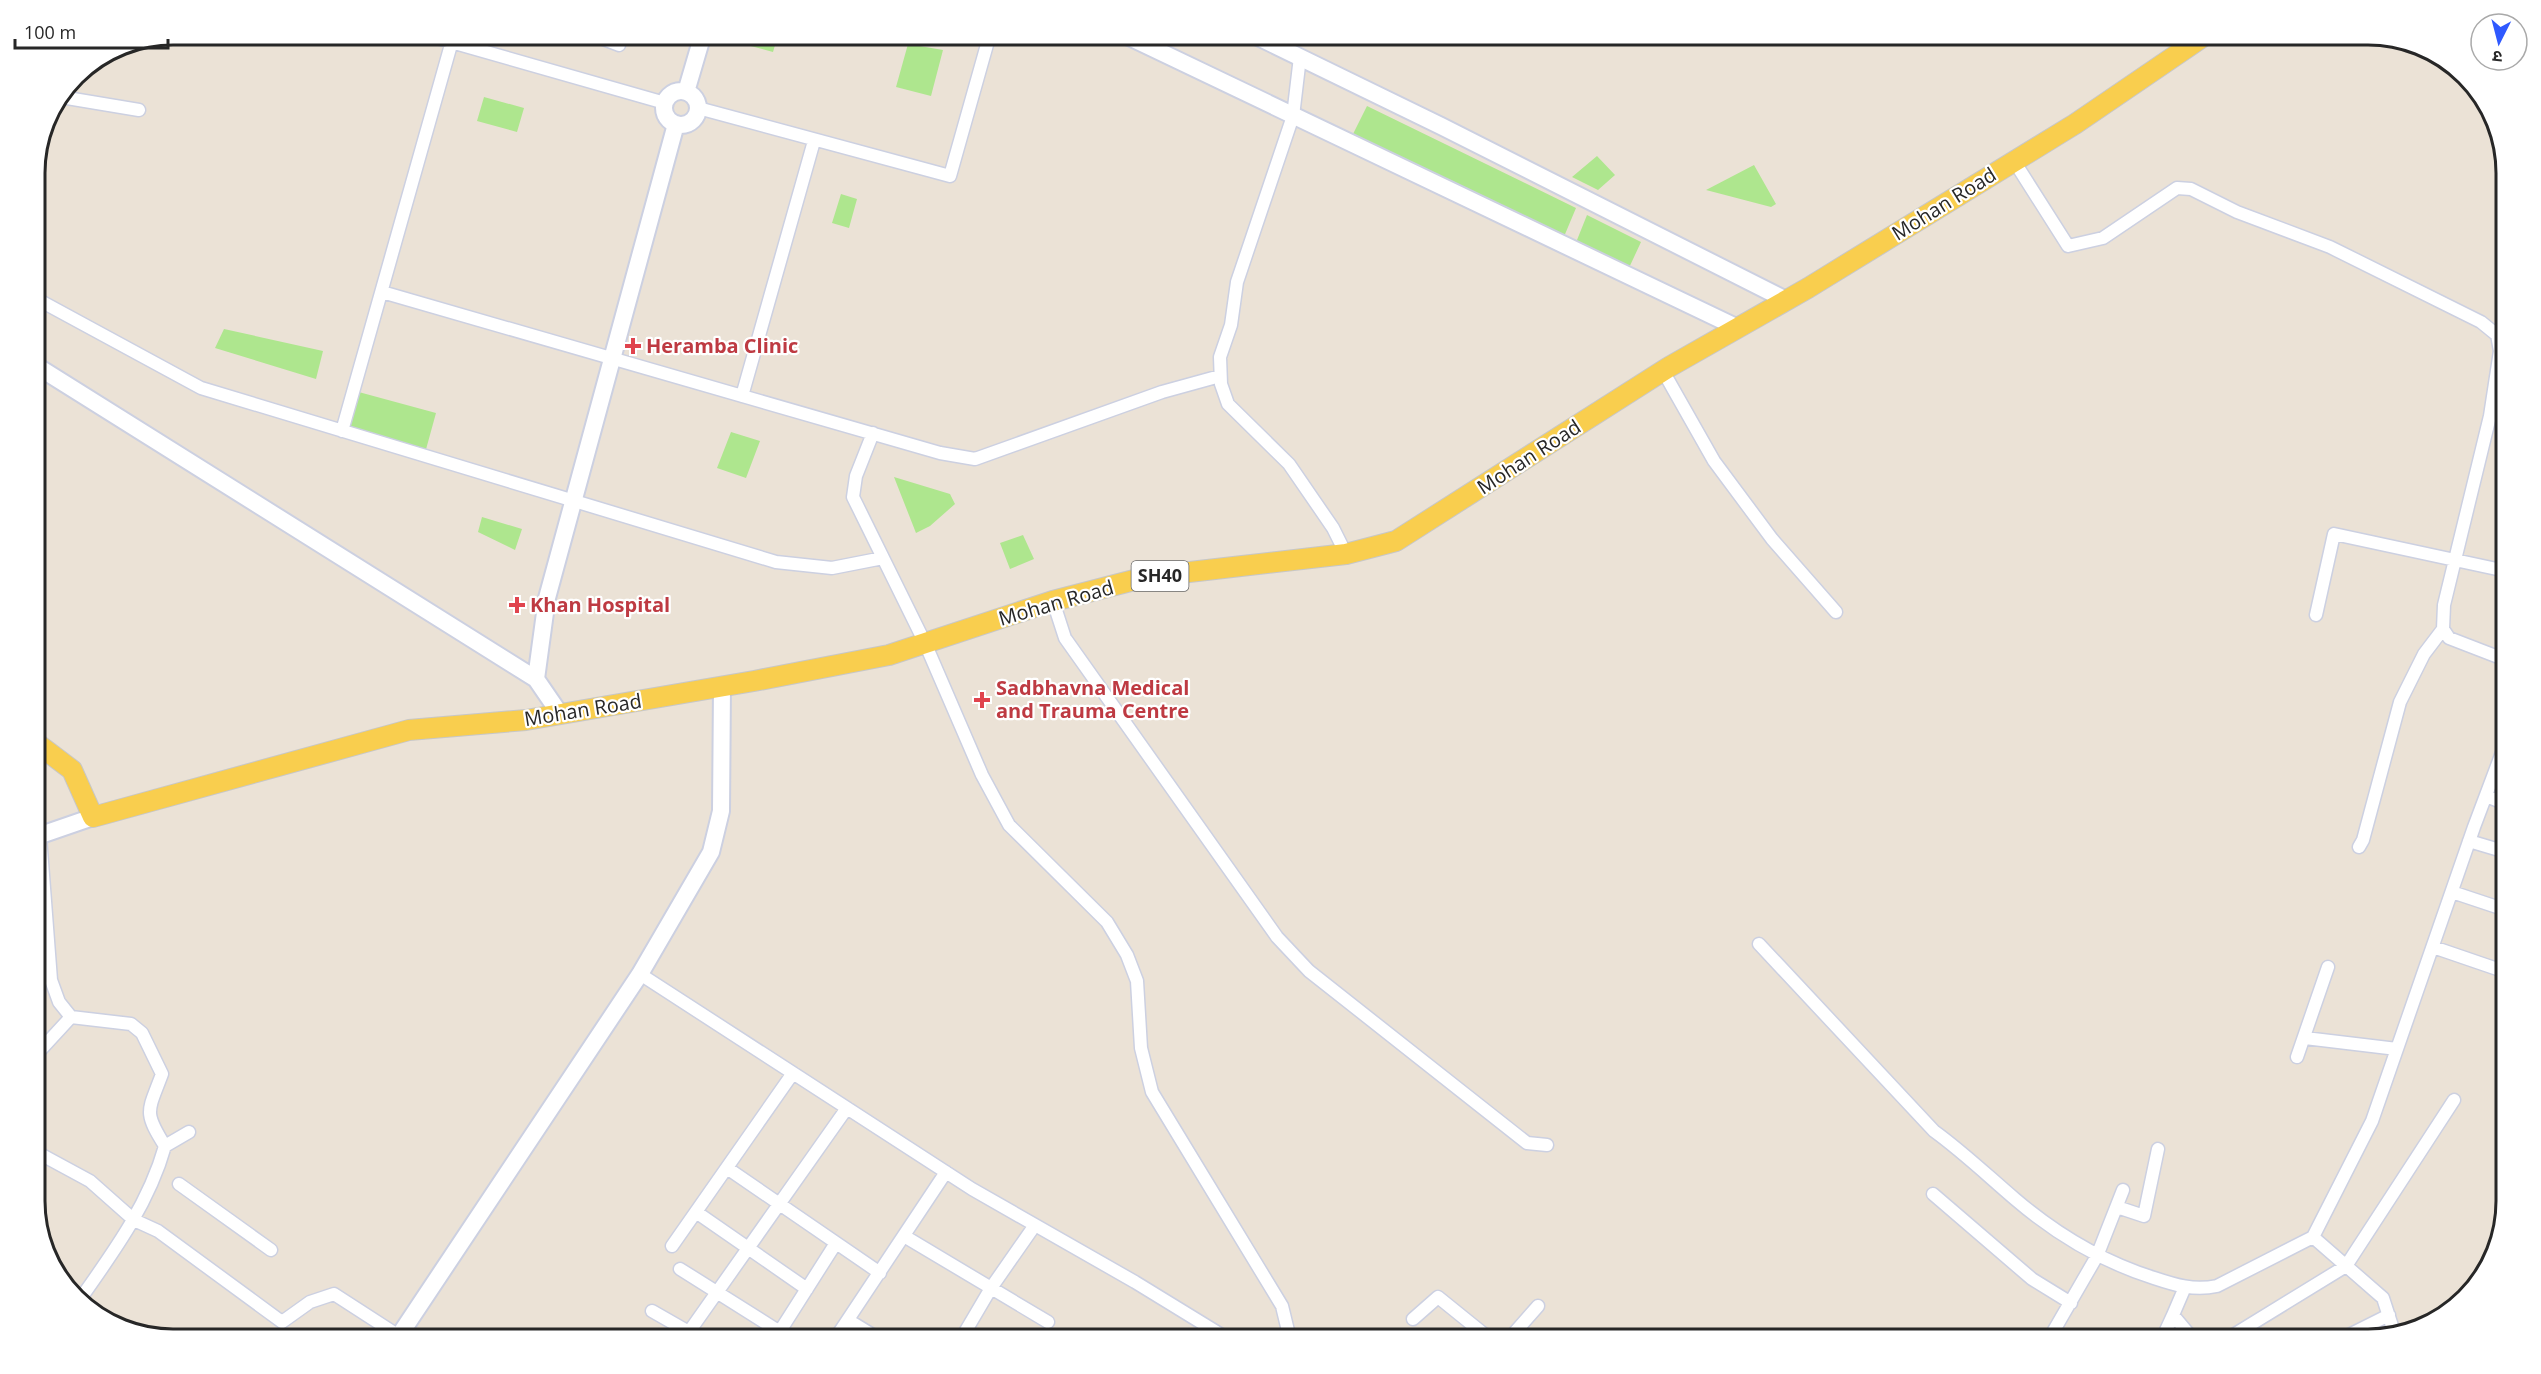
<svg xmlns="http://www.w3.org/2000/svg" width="2541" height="1374" font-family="'Open Sans','Noto Sans Devanagari',sans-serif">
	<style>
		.green { fill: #aee68e }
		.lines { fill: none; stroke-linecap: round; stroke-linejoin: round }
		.street-casing { stroke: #ccd0e1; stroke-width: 15 }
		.secondary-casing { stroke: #ccd0e1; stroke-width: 20 }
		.primary-casing { stroke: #c7c7c7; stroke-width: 22 }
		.street { stroke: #fff; stroke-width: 12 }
		.secondary { stroke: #fff; stroke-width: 16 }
		.primary { stroke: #f9ce4e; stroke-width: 20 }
		.health-dot { fill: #e0444e; stroke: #fff; stroke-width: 2 }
		.labels { text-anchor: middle; stroke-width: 4.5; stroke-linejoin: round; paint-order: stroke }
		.shield { fill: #fff; stroke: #686868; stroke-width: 1.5 }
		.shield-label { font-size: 18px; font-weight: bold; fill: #272727 }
		.street-label { font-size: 20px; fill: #272727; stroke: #fff }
		.health-label { font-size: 20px; font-weight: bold; fill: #be3a42; stroke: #fff; text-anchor: start }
		.rim { fill: none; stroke: #272727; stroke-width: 3 }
	</style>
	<rect width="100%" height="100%" fill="#ebe2d6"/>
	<path class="green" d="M 749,35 L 778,35 L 773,52 L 747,45 Z
		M 908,44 L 943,50 L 931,96 L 896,87 Z
		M 484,97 L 524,108 L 517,132 L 477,121 Z
		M 1367,106 L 1576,208 L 1563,239 L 1351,138 Z
		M 1597,156 L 1615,175 L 1598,190 L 1572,177 Z
		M 1754,165 L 1776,204 L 1771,207 L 1706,190 Z
		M 841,194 L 857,199 L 849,228 L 832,223 Z
		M 1587,215 L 1641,242 L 1628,270 L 1575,245 Z
		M 224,329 L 323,351 L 316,379 L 215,348 Z
		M 355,391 L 436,413 L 425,453 L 344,430 Z
		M 731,432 L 760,441 L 746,478 L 717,468 Z
		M 894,477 L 950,494 L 955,504 L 930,526 L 916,533 Z
		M 482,517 L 522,529 L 515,550 L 478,532 Z
		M 1023,535 L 1034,559 L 1010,569 L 1000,543 Z"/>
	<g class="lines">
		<defs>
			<path id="street" d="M 423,34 L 665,103
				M 590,34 L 619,45
				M 1300,57 L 1293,116 L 1237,282 L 1231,325 L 1220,357 L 1221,384 L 1228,404 L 1289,464 L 1333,528 L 1346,554
				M 61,97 L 139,110
				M 698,108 L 950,176 L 990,34
				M 2014,161 L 2068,246 L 2103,238 L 2177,188 L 2191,189 L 2237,212 L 2330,247 L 2481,322 L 2497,335 L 2500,351 L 2490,416 L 2444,605 L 2443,629 L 2449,638 L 2506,660
				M 382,292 L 940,453 L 975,459 L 1162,392 L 1220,376
				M 35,298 L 201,388 L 776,562 L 832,568 L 883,558
				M 1663,371 L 1714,461 L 1772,539 L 1836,612
				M 742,396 L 814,141
				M 342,431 L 454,34
				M 873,433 L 856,476 L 853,497 L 925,643 L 982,775 L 1009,825 L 1107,922 L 1127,955 L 1137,981 L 1141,1048 L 1152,1092 L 1282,1306 L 1290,1339
				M 1053,601 L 1065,638 L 1277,937 L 1309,971 L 1527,1143 L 1547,1145
				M 2316,615 L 2334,534 L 2506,571
				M 2486,796 L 2506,804
				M 40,836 L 51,980 L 59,1002 L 71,1017 L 131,1024 L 142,1033 L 162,1074 C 148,1112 143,1111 165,1146 C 149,1203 115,1250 81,1298
				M 2469,841 L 2506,852
				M 2359,847 L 2363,840 L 2400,702 L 2424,654 L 2443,629
				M 2452,892 L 2506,910
				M 1759,944 L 1934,1131 C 1963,1152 1988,1176 2015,1199 C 2056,1234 2103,1262 2154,1278 C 2175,1285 2194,1291 2217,1286 L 2313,1237
				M 2433,947 L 2506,972
				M 640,974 L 972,1189 L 1135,1282 L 1228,1339
				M 2305,1038 L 2397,1049
				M 35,1056 L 71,1017
				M 2297,1057 L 2328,967
				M 165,1146 L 189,1132
				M 35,1149 L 42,1155 L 90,1181 L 134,1220 L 158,1231 L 282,1322 L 310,1302 L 334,1294 L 399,1336
				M 727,1168 L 880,1273
				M 179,1184 L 271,1250
				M 1933,1194 L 2032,1279 L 2071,1303
				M 2117,1207 L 2144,1216 L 2158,1149
				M 696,1212 L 807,1289
				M 904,1236 L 1048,1322
				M 672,1246 L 793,1073
				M 680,1269 L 780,1332
				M 2185,1287 L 2173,1315 L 2193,1339
				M 652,1311 L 701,1339
				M 1413,1319 L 1438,1297 L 1490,1339
				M 848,1320 L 879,1339
				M 2394,1332 L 2383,1298 L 2313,1237 L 2372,1121 L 2474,827 L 2506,742
				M 684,1339 L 847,1108
				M 775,1339 L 836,1243
				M 835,1339 L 946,1172
				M 961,1339 L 991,1288 L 1035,1225
				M 1509,1339 L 1538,1306
				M 2049,1339 L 2097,1256 L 2123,1190
				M 2162,1339 L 2173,1315
				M 2227,1339 L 2346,1266 L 2454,1100
				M 2341,1339 L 2389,1315"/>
			<path id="secondary" d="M 1123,34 L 1738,328
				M 1252,34 L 1441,126 L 1786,300
				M664 108a17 17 0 1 1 34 0a17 17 0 1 1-34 0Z
				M 686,92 L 703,34
				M 35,365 L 536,679 L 560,714
				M 536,679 L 547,598 L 676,124
				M 35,837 L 93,817
				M 397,1339 L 640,974 L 711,852 L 721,811 L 722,687"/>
			<path id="primary" d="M 35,742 L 72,770 L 93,817 L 409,730 L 526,720 L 754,681 L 889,655 L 1053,601 L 1146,577 L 1346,554 L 1396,541 L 1669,367 L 1808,288 L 2075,124 L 2207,34"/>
		</defs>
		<use href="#street" class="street-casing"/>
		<use href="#secondary" class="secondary-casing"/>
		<use href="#primary" class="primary-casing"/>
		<use href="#street" class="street"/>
		<use href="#secondary" class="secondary"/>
		<use href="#primary" class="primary"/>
	</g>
	<g class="health-dot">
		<path d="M630 337h6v6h6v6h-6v6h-6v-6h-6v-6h6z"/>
		<path d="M514 596h6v6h6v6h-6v6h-6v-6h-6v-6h6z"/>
		<path d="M979 691h6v6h6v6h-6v6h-6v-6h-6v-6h6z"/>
	</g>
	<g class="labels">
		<rect class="shield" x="1131.5" y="561" width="57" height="30" rx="4.5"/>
		<g class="shield-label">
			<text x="1160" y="582">SH40</text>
		</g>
		<g class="street-label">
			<text transform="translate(1944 204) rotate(-32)" y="7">Mohan Road</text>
			<text transform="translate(1529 457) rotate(-33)" y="7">Mohan Road</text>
			<text transform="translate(1056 603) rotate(-16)" y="7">Mohan Road</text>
			<text transform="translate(583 710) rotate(-9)" y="7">Mohan Road</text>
		</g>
		<g class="health-label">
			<text x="646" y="353">Heramba Clinic</text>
			<text x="530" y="612">Khan Hospital</text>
			<text x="996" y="695">Sadbhavna Medical<tspan x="996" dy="23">and Trauma Centre</tspan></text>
		</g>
	</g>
	<path d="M0 0H2541V1374H0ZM173 45H2368A128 128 0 0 1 2496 173V1201A128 128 0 0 1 2368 1329H173A128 128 0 0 1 45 1201V173A128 128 0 0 1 173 45Z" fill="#fff" fill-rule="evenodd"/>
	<path class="rim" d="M173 45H2368A128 128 0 0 1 2496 173V1201A128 128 0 0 1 2368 1329H173A128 128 0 0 1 45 1201V173A128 128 0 0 1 173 45Z"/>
	<g transform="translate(2499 42) rotate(186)"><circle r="28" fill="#ffffff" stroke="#a9a9a9" stroke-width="1.5"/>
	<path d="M0-4.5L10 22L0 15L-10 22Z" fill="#2f59ff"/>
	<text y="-9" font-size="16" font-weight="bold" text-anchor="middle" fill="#272727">उ</text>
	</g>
	<path d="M15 39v9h153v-9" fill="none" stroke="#272727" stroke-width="3"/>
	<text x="24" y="39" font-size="18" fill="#272727" stroke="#ffffff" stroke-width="4.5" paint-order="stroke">100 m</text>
</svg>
